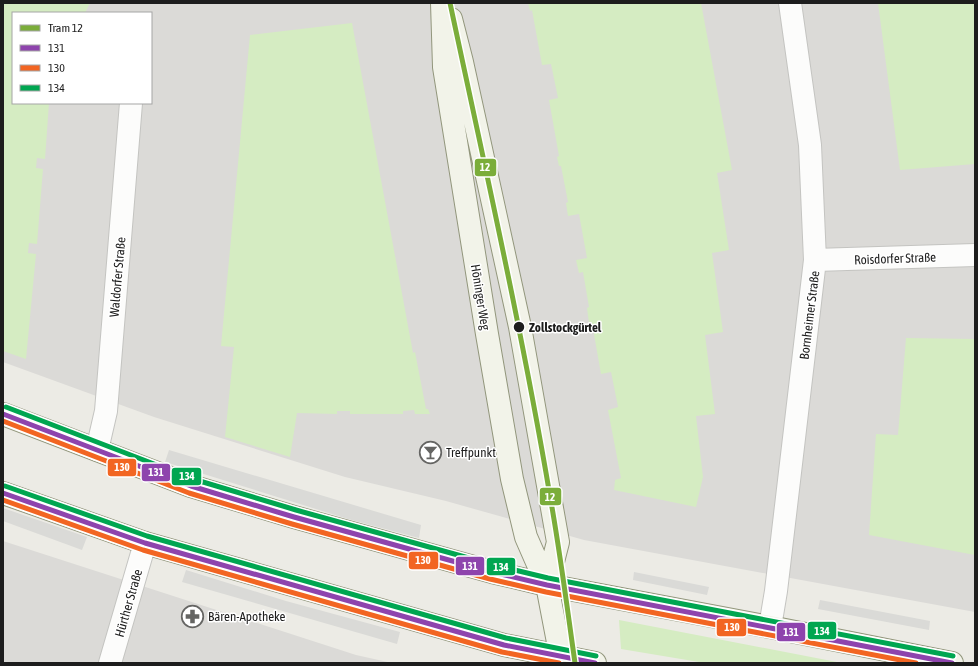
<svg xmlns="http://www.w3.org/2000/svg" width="978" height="666" font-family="'Asap Condensed',sans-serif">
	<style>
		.residential { fill: #dbdad7; fill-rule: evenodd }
		.grass { fill: #d5ecc2 }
		.parking { fill: #dadad7 }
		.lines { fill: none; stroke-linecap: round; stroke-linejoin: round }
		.street-casing { stroke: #c4c4c1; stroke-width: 24 }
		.secondary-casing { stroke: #92967c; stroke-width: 24 }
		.street { stroke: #fcfcfb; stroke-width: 22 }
		.secondary { stroke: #f2f3e9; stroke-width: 22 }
		.bus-1-casing { stroke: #fff; stroke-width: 8 }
		.bus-2-casing { stroke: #fff; stroke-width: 8 }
		.bus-3-casing { stroke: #fff; stroke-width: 8 }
		.bus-1 { stroke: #8e44ad; stroke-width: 5 }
		.bus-2 { stroke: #f26522; stroke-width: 5 }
		.bus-3 { stroke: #00a651; stroke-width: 5 }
		.tram-1-casing { stroke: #fff; stroke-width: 8 }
		.tram-1 { stroke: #7bad3a; stroke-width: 5 }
		.stop-dot { fill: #1d1d1d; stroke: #fff; stroke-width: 1.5 }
		.labels { text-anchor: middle; stroke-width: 3; stroke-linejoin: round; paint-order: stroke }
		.street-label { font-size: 13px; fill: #1d1d1d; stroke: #fff }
		.stop-label { font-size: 13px; font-weight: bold; fill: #1d1d1d; stroke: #fff; text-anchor: start }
		.poi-label { font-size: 13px; fill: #1d1d1d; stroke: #fff; text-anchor: start }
		.line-badge { stroke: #fff; stroke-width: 1.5 }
		.badge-label { font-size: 11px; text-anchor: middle; font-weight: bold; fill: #fff }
	</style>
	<rect width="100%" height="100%" fill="#ecebe5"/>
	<path class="residential" d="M 3,3 L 975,3 L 975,612 L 584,540 L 446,501 L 345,477 L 154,417 L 3,362 ZM 13,13 L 151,13 L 151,103 L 13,103 Z
		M 3,541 L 356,655 L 392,663 L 3,663 Z"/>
	<path class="grass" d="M 3,3 L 90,3 L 85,13 L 13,13 L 13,103 L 49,103 L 45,159 L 37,158 L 36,168 L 43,169 L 37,244 L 29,243 L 28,253 L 36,254 L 26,359 L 3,351 Z
		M 528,3 L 701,3 L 732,170 L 717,173 L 729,250 L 712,253 L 723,332 L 705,335 L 715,414 L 696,416 L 703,477 L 696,507 L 614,490 L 615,480 L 621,478 L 608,410 L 618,407 L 611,372 L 601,374 L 592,323 L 589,323 L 587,308 L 589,307 L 583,272 L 579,273 L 576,260 L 587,258 L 579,214 L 568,216 L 566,203 L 568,202 L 561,166 L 559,166 L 557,157 L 559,156 L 549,100 L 558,98 L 551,64 L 542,65 L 532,10 L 530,11 Z
		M 878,3 L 975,3 L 975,164 L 900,170 Z
		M 352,23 L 413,353 L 415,352 L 426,409 L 428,409 L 430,414 L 415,414 L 414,410 L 403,411 L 403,414 L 350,414 L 350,411 L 337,411 L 337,414 L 297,413 L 290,457 L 225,437 L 234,347 L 221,346 L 250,35 Z
		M 906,338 L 975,339 L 975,555 L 869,535 L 876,434 L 898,435 Z
		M 619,620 L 842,663 L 705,663 L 621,649 Z"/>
	<path class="parking" d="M 169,450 L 421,525 L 419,538 L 348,519 L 165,462 Z
		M 3,508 L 87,537 L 82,550 L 3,521 Z
		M 186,570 L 286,601 L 400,632 L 397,644 L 182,582 Z
		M 634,572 L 709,587 L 707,595 L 633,580 Z
		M 820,600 L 930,621 L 929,630 L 818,609 Z"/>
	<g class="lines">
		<defs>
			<path id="street" d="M 815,260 L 975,255
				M 97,450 L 106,411 L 131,103
				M 770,627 L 776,591 L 815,260 L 810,145 L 790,3
				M 110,663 L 145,543"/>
			<path id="secondary" d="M 442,3 L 444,67 L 487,334 L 512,479 L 526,537 L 547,585 L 562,663
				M 451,19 L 462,62 L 520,327 L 558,542 L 547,585
				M 3,414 L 191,486 L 294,517 L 492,572 L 547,585 L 770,627 L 952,663
				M 3,493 L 145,543 L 504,645 L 595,663"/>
		</defs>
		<use href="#street" class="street-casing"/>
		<use href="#secondary" class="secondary-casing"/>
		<use href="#street" class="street"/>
		<use href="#secondary" class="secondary"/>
		<defs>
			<path id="bus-1" d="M 3,414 L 191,486 L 294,517 L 492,572 L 547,585 L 952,663
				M 3,493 L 145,543 L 504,645 L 595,663"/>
			<path id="bus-2" d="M 3,421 L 189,493 L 292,524 L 490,579 L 546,592 L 916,663
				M 3,500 L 143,550 L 502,652 L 559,663"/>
			<path id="bus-3" d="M 6,407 L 193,479 L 296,510 L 494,565 L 548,578 L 953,656
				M 5,486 L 147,536 L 506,638 L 596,656"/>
		</defs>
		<use href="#bus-1" class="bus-1-casing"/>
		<use href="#bus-2" class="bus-2-casing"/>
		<use href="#bus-3" class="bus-3-casing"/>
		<use href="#bus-1" class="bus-1"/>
		<use href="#bus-2" class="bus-2"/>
		<use href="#bus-3" class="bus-3"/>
		<defs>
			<path id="tram-1" d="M 450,3 C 485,167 522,331 550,496 C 560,551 567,607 575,663"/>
		</defs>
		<use href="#tram-1" class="tram-1-casing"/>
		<use href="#tram-1" class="tram-1"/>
	</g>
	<defs>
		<symbol id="bar-ring" viewBox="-11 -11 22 22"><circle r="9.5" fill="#fff" stroke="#656563" stroke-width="1.5"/><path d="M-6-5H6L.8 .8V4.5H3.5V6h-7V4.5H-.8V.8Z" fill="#656563"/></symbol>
		<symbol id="pharmacy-ring" viewBox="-11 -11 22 22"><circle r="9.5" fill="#fff" stroke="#656563" stroke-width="1.5"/><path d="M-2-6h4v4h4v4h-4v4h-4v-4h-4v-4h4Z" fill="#656563"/></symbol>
	</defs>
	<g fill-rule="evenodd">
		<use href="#bar-ring" x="418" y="440" width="25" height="25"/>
		<use href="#pharmacy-ring" x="180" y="604" width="25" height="25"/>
	</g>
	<circle class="stop-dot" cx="519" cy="327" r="6"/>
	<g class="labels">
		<g class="street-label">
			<text transform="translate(895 258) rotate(-2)" y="5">Roisdorfer Straße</text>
			<text transform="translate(117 277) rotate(-85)" y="5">Waldorfer Straße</text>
			<text transform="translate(481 297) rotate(81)" y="5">Höninger Weg</text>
			<text transform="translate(809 315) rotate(-83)" y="5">Bornheimer Straße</text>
			<text transform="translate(128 603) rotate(-74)" y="5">Hürther Straße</text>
		</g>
		<g class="stop-label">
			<text x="529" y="332">Zollstockgürtel</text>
		</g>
		<g class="poi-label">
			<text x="446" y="457">Treffpunkt</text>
			<text x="208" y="621">Bären-Apotheke</text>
		</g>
	</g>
	<g class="line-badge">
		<rect x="474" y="158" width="23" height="19" rx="4" fill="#7bad3a"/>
		<rect x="107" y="458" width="30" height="19" rx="4" fill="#f26522"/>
		<rect x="141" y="463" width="30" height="19" rx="4" fill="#8e44ad"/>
		<rect x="171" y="467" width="31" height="19" rx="4" fill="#00a651"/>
		<rect x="539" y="487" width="23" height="19" rx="4" fill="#7bad3a"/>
		<rect x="408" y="551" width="31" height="19" rx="4" fill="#f26522"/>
		<rect x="455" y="556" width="30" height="20" rx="4" fill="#8e44ad"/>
		<rect x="486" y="557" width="30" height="19" rx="4" fill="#00a651"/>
		<rect x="716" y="618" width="31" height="19" rx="4" fill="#f26522"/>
		<rect x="807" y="621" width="30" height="19" rx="4" fill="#00a651"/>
		<rect x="776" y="622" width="30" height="20" rx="4" fill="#8e44ad"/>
	</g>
	<g class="badge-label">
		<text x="485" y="171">12</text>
		<text x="122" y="471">130</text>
		<text x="156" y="476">131</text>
		<text x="187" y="480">134</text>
		<text x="550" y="501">12</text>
		<text x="423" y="564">130</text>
		<text x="470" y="570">131</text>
		<text x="501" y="571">134</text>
		<text x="732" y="631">130</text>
		<text x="822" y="635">134</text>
		<text x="791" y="636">131</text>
	</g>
	<rect width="978" height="666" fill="none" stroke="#1d1d1d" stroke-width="8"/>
	<rect x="12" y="12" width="140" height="92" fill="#ffffff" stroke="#a5a5a5"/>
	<rect x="20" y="25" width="20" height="6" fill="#7bad3a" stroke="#a5a5a5"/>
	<text x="48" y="32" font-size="12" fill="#1d1d1d">Tram 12</text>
	<rect x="20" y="45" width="20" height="6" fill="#8e44ad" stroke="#a5a5a5"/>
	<text x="48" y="52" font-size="12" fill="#1d1d1d">131</text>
	<rect x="20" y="65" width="20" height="6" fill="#f26522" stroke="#a5a5a5"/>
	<text x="48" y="72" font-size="12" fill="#1d1d1d">130</text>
	<rect x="20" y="85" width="20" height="6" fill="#00a651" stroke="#a5a5a5"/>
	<text x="48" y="92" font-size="12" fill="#1d1d1d">134</text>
</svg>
